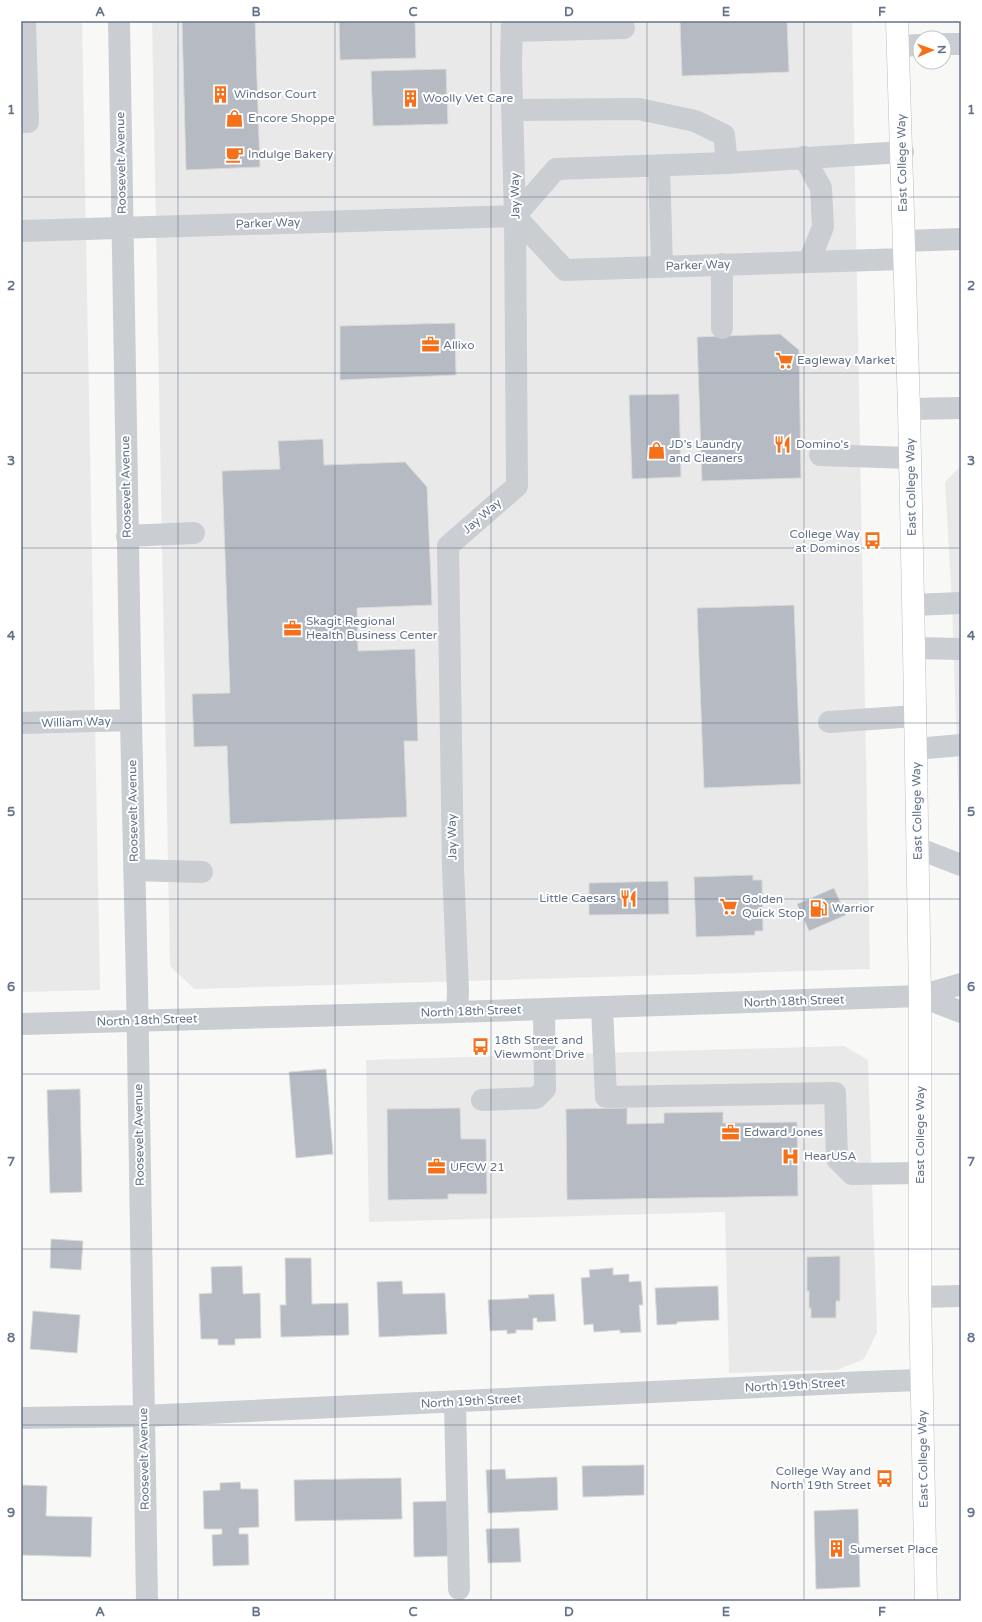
<svg xmlns="http://www.w3.org/2000/svg" width="982" height="1622" font-family="'Varela Round',sans-serif">
	<style>
		.built { fill: #e9e9e9 }
		.building { fill: #b5bac3; stroke: #dadad8 }
		.lines { fill: none; stroke-linecap: round; stroke-linejoin: round }
		.major-casing { stroke: #bbbec3; stroke-width: 23 }
		.minor { stroke: #cacdd1; stroke-width: 22 }
		.major { stroke: #fff; stroke-width: 22 }
		.grid { fill: none; stroke: #64738a; stroke-width: 1; stroke-opacity: 0.55 }
		.labels { text-anchor: middle; stroke-width: 4; stroke-linejoin: round; paint-order: stroke }
		.poi-label { font-size: 12px; fill: #64738a; stroke: #fff; text-anchor: start }
		.street-label { font-size: 12px; fill: #64738a; stroke: #fff }
		.neatline { fill: none; stroke: #64738a; stroke-width: 1.5 }
		.grid-label { font-size: 13px; text-anchor: middle; font-weight: bold; fill: #64738a }
	</style>
	<rect width="100%" height="100%" fill="#f8f9f6"/>
	<path class="built" d="M 21,21 L 82,21 L 100,990 L 21,992 Z
		M 152,21 L 852,21 L 870,969 L 194,989 L 170,966 Z
		M 961,466 L 961,874 L 952,603 L 945,482 Z
		M 844,1046 L 868,1060 L 877,1332 L 864,1359 L 837,1370 L 729,1373 L 725,1212 L 369,1222 L 366,1060 Z"/>
	<path class="building" d="M 182,21 L 255,21 L 260,167 L 186,170 Z
		M 339,21 L 415,21 L 416,58 L 340,60 Z
		M 680,21 L 787,21 L 789,72 L 682,76 Z
		M 446,69 L 448,124 L 373,126 L 371,71 Z
		M 455,323 L 456,375 L 340,380 L 340,326 Z
		M 780,334 L 799,350 L 801,478 L 702,481 L 697,337 Z
		M 679,394 L 681,477 L 632,479 L 629,395 Z
		M 323,439 L 324,465 L 405,462 L 427,487 L 432,605 L 357,608 L 358,651 L 415,649 L 418,741 L 404,741 L 407,817 L 230,824 L 227,746 L 194,747 L 192,694 L 230,693 L 222,471 L 280,469 L 278,441 Z
		M 794,605 L 801,784 L 704,788 L 697,608 Z
		M 753,875 L 753,880 L 762,880 L 763,931 L 755,931 L 755,935 L 696,937 L 694,877 Z
		M 668,881 L 669,914 L 589,915 L 589,883 Z
		M 834,888 L 846,915 L 809,931 L 797,904 Z
		M 326,1069 L 333,1154 L 296,1158 L 289,1072 Z
		M 80,1089 L 82,1192 L 50,1193 L 47,1090 Z
		M 460,1108 L 461,1139 L 486,1139 L 487,1194 L 448,1194 L 448,1199 L 388,1200 L 387,1109 Z
		M 627,1108 L 627,1124 L 664,1123 L 664,1113 L 723,1112 L 723,1123 L 797,1122 L 798,1196 L 567,1200 L 566,1109 Z
		M 51,1239 L 83,1241 L 81,1270 L 50,1268 Z
		M 840,1256 L 840,1301 L 836,1301 L 836,1318 L 811,1318 L 811,1308 L 809,1308 L 809,1291 L 807,1291 L 807,1257 Z
		M 285,1258 L 311,1258 L 312,1304 L 348,1303 L 349,1335 L 281,1337 L 280,1305 L 286,1305 Z
		M 242,1266 L 243,1294 L 260,1293 L 261,1338 L 235,1339 L 235,1345 L 218,1345 L 218,1339 L 201,1339 L 199,1294 L 212,1293 L 211,1267 Z
		M 613,1268 L 613,1275 L 629,1274 L 629,1282 L 641,1281 L 643,1305 L 639,1305 L 641,1332 L 620,1333 L 620,1330 L 594,1332 L 593,1324 L 584,1325 L 581,1278 L 590,1277 L 589,1270 Z
		M 402,1281 L 403,1294 L 445,1293 L 447,1334 L 379,1337 L 377,1282 Z
		M 718,1286 L 719,1320 L 677,1322 L 677,1324 L 657,1325 L 655,1288 Z
		M 554,1294 L 556,1321 L 537,1322 L 537,1318 L 533,1318 L 533,1330 L 516,1330 L 516,1333 L 507,1334 L 507,1330 L 490,1331 L 488,1300 L 529,1298 L 528,1295 Z
		M 33,1311 L 80,1315 L 77,1353 L 30,1349 Z
		M 644,1465 L 644,1495 L 583,1497 L 582,1466 Z
		M 505,1469 L 506,1479 L 557,1477 L 558,1510 L 488,1513 L 486,1470 Z
		M 401,1478 L 402,1519 L 295,1521 L 294,1480 Z
		M 240,1482 L 241,1489 L 258,1489 L 259,1527 L 239,1528 L 239,1534 L 248,1534 L 249,1565 L 213,1566 L 212,1535 L 222,1534 L 222,1529 L 204,1529 L 203,1491 L 220,1490 L 220,1483 Z
		M 21,1485 L 47,1486 L 46,1516 L 92,1517 L 91,1557 L 21,1555 Z
		M 447,1501 L 448,1556 L 414,1557 L 413,1502 Z
		M 858,1509 L 860,1587 L 816,1589 L 814,1511 Z
		M 519,1528 L 521,1562 L 488,1563 L 486,1529 Z
		M 849,1600 L 849,1601 L 787,1601 Z"/>
	<g class="lines">
		<defs>
			<path id="major" d="M 897,21 L 909,409 L 914,648 L 920,996 L 920,1297 L 926,1601"/>
		</defs>
		<use href="#major" class="major-casing"/>
		<path class="minor" d="M 119,21 L 131,720 L 137,986 L 147,1601
			M 512,31 L 624,28
			M 944,44 L 961,44
			M 898,46 L 920,45
			M 513,110 L 639,109 L 695,121 L 724,135 L 727,163
			M 21,122 L 28,122 L 25,21
			M 804,157 L 821,188 L 823,227 L 809,262
			M 659,166 L 662,266
			M 515,216 L 565,270 L 904,259
			M 21,231 L 515,216 L 556,169 L 727,163 L 903,152
			M 904,241 L 961,239
			M 722,264 L 722,328
			M 909,409 L 961,408
			M 820,455 L 910,458
			M 127,536 L 194,533
			M 913,605 L 961,603
			M 914,648 L 961,649
			M 829,722 L 915,716
			M 21,723 L 131,720
			M 916,749 L 961,745
			M 917,848 L 961,865
			M 134,870 L 202,872
			M 920,996 L 961,1012
			M 602,1007 L 606,1097 L 835,1093 L 837,1159 L 852,1174 L 920,1173
			M 457,1012 L 458,991 L 453,867 L 448,546 L 517,486 L 515,216 L 511,65 L 512,21
			M 21,1024 L 457,1012 L 920,996 L 961,984
			M 482,1100 L 536,1098 L 545,1089 L 544,1009
			M 920,1297 L 961,1296
			M 455,1402 L 459,1589
			M 21,1418 L 143,1416 L 865,1382 L 921,1380"/>
		<use href="#major" class="major"/>
	</g>
	<path class="grid" d="M 178,21 L 178,1601M 335,21 L 335,1601M 491,21 L 491,1601M 647,21 L 647,1601M 804,21 L 804,1601M 21,197 L 961,197M 21,373 L 961,373M 21,548 L 961,548M 21,723 L 961,723M 21,899 L 961,899M 21,1074 L 961,1074M 21,1249 L 961,1249M 21,1425 L 961,1425"/>
	<defs>
		<symbol id="building-bare" viewBox="-9 -9 18 18"><path d="M-4-6H4V6H1V3H-1V6H-4ZM-2.5-4.3h1.7v1.8h-1.7ZM.8-4.3h1.7v1.8H.8ZM-2.5-1h1.7V.8h-1.7ZM.8-1h1.7V.8H.8Z" fill="#f67019" stroke="#fff" stroke-width="2.5" paint-order="stroke"/></symbol>
		<symbol id="shop-bare" viewBox="-9 -9 18 18"><path d="M-5-2.5h2.3a2.7 3.5 0 0 1 5.4 0H5L5.5 6h-11ZM-1.5-2.5h3a1.5 2.3 0 0 0-3 0Z" fill="#f67019" stroke="#fff" stroke-width="2.5" paint-order="stroke"/></symbol>
		<symbol id="cafe-bare" viewBox="-9 -9 18 18"><path d="M-5.5-4.5H6V0H3Q3 3.5 0 3.5H-2.5Q-5.5 3.5-5.5 0ZM3-3.2v2h1.7v-2ZM-6 4.5H4V6H-6Z" fill="#f67019" stroke="#fff" stroke-width="2.5" paint-order="stroke"/></symbol>
		<symbol id="office-bare" viewBox="-9 -9 18 18"><path d="M-6-3h4V-5.5h4V-3h4V5H-6ZM-1-4.5V-3h2v-1.5ZM-6 0V1H6V0Z" fill="#f67019" stroke="#fff" stroke-width="2.5" paint-order="stroke"/></symbol>
		<symbol id="supermarket-bare" viewBox="-9 -9 18 18"><path d="M-6-5.5h2.5l.6 2H6L4.5 2H-2.5L-4.4-4H-6ZM-1.5 3.2a1.3 1.3 0 1 0 .1 0ZM3 3.2a1.3 1.3 0 1 0 .1 0Z" fill="#f67019" stroke="#fff" stroke-width="2.5" paint-order="stroke"/></symbol>
		<symbol id="restaurant-bare" viewBox="-9 -9 18 18"><path d="M-5-6h1v4h1v-4h1v4h1v-4h1v5L-1.5 .5V6h-2V.5L-5-1ZM5-6V6H3V1.5H1.5Q1.5-4 5-6Z" fill="#f67019" stroke="#fff" stroke-width="2.5" paint-order="stroke"/></symbol>
		<symbol id="bus-bare" viewBox="-9 -9 18 18"><path d="M-5-6H5V4H4V6H2V4H-2V6H-4V4H-5ZM-3.5-4V0h7V-4ZM-3.5 1.2v1.5H-2V1.2ZM2 1.2v1.5H3.5V1.2Z" fill="#f67019" stroke="#fff" stroke-width="2.5" paint-order="stroke"/></symbol>
		<symbol id="fuel-bare" viewBox="-9 -9 18 18"><path d="M-5.5-6h7V0h2V4h1.3V-2.5L3-4.5l.8-.8L6-3V5H2.5V1h-1V6h-7ZM-4.2-4.7v3.2H.2V-4.7Z" fill="#f67019" stroke="#fff" stroke-width="2.5" paint-order="stroke"/></symbol>
		<symbol id="hospital-bare" viewBox="-9 -9 18 18"><path d="M-5-5h3v3.5h4V-5h3V5h-3V1.5h-4V5h-3Z" fill="#f67019" stroke="#fff" stroke-width="2.5" paint-order="stroke"/></symbol>
	</defs>
	<g fill-rule="evenodd">
		<use href="#building-bare" x="208" y="82" width="25" height="25"/>
		<use href="#building-bare" x="398" y="86" width="25" height="25"/>
		<use href="#shop-bare" x="222" y="106" width="25" height="25"/>
		<use href="#cafe-bare" x="222" y="142" width="25" height="25"/>
		<use href="#office-bare" x="418" y="332" width="25" height="25"/>
		<use href="#supermarket-bare" x="772" y="348" width="25" height="25"/>
		<use href="#restaurant-bare" x="770" y="432" width="25" height="25"/>
		<use href="#shop-bare" x="644" y="438" width="25" height="25"/>
		<use href="#bus-bare" x="860" y="528" width="25" height="25"/>
		<use href="#office-bare" x="280" y="616" width="25" height="25"/>
		<use href="#restaurant-bare" x="616" y="886" width="25" height="25"/>
		<use href="#supermarket-bare" x="716" y="894" width="25" height="25"/>
		<use href="#fuel-bare" x="806" y="896" width="25" height="25"/>
		<use href="#bus-bare" x="468" y="1034" width="25" height="25"/>
		<use href="#office-bare" x="718" y="1120" width="25" height="25"/>
		<use href="#hospital-bare" x="778" y="1144" width="25" height="25"/>
		<use href="#office-bare" x="424" y="1154" width="25" height="25"/>
		<use href="#bus-bare" x="872" y="1466" width="25" height="25"/>
		<use href="#building-bare" x="824" y="1536" width="25" height="25"/>
	</g>
	<g class="labels">
		<g class="poi-label">
			<text x="234" y="98">Windsor Court</text>
			<text x="423" y="102">Woolly Vet Care</text>
			<text x="248" y="122">Encore Shoppe</text>
			<text x="248" y="158">Indulge Bakery</text>
			<text x="443" y="349">Allixo</text>
			<text x="797" y="364">Eagleway Market</text>
			<text x="669" y="448">JD’s Laundry<tspan x="669" dy="14">and Cleaners</tspan></text>
			<text x="796" y="448">Domino's</text>
			<text x="860" y="538" text-anchor="end">College Way<tspan x="860" dy="14">at Dominos</tspan></text>
			<text x="306" y="625">Skagit Regional<tspan x="306" dy="14">Health Business Center</tspan></text>
			<text x="616" y="902" text-anchor="end">Little Caesars</text>
			<text x="742" y="903">Golden<tspan x="742" dy="14">Quick Stop</tspan></text>
			<text x="832" y="912">Warrior</text>
			<text x="494" y="1044">18th Street and<tspan x="494" dy="14">Viewmont Drive</tspan></text>
			<text x="744" y="1136">Edward Jones</text>
			<text x="804" y="1160">HearUSA</text>
			<text x="450" y="1171">UFCW 21</text>
			<text x="871" y="1475" text-anchor="end">College Way and<tspan x="871" dy="14">North 19th Street</tspan></text>
			<text x="850" y="1553">Sumerset Place</text>
		</g>
		<g class="street-label">
			<text transform="translate(121 163) rotate(-91)" y="4">Roosevelt Avenue</text>
			<text transform="translate(902 163) rotate(-91)" y="4">East College Way</text>
			<text transform="translate(515 196) rotate(-91)" y="4">Jay Way</text>
			<text transform="translate(268 223) rotate(-2)" y="4">Parker Way</text>
			<text transform="translate(698 265) rotate(-2)" y="4">Parker Way</text>
			<text transform="translate(126 487) rotate(-91)" y="4">Roosevelt Avenue</text>
			<text transform="translate(911 487) rotate(-91)" y="4">East College Way</text>
			<text transform="translate(482 516) rotate(-41)" y="4">Jay Way</text>
			<text transform="translate(76 722) rotate(-2)" y="4">William Way</text>
			<text transform="translate(133 811) rotate(-91)" y="4">Roosevelt Avenue</text>
			<text transform="translate(917 811) rotate(-91)" y="4">East College Way</text>
			<text transform="translate(452 837) rotate(-91)" y="4">Jay Way</text>
			<text transform="translate(794 1001) rotate(-2)" y="4">North 18th Street</text>
			<text transform="translate(471 1011) rotate(-2)" y="4">North 18th Street</text>
			<text transform="translate(147 1020) rotate(-2)" y="4">North 18th Street</text>
			<text transform="translate(139 1135) rotate(-91)" y="4">Roosevelt Avenue</text>
			<text transform="translate(920 1135) rotate(-90)" y="4">East College Way</text>
			<text transform="translate(795 1385) rotate(-3)" y="4">North 19th Street</text>
			<text transform="translate(471 1401) rotate(-3)" y="4">North 19th Street</text>
			<text transform="translate(144 1459) rotate(-91)" y="4">Roosevelt Avenue</text>
			<text transform="translate(923 1459) rotate(-91)" y="4">East College Way</text>
		</g>
	</g>
	<rect width="982" height="1622" fill="none" stroke="#ffffff" stroke-width="44"/>
	<g transform="translate(932 50) rotate(88)"><circle r="19" fill="#ffffff" stroke="#c1c7d0"/>
	<path d="M0-3L7 15L0 10L-7 15Z" fill="#f67019"/>
	<text y="-6" font-size="11" font-weight="bold" text-anchor="middle" fill="#64738a">N</text>
	</g>
	<rect x="22" y="22" width="938" height="1578" class="neatline"/>
	<g class="grid-label">
		<text x="100" y="16">A</text>
		<text x="256" y="16">B</text>
		<text x="413" y="16">C</text>
		<text x="569" y="16">D</text>
		<text x="726" y="16">E</text>
		<text x="882" y="16">F</text>
		<text x="11" y="114">1</text>
		<text x="971" y="114">1</text>
		<text x="11" y="290">2</text>
		<text x="971" y="290">2</text>
		<text x="11" y="465">3</text>
		<text x="971" y="465">3</text>
		<text x="11" y="640">4</text>
		<text x="971" y="640">4</text>
		<text x="11" y="816">5</text>
		<text x="971" y="816">5</text>
		<text x="11" y="991">6</text>
		<text x="971" y="991">6</text>
		<text x="11" y="1166">7</text>
		<text x="971" y="1166">7</text>
		<text x="11" y="1342">8</text>
		<text x="971" y="1342">8</text>
		<text x="11" y="1517">9</text>
		<text x="971" y="1517">9</text>
		<text x="100" y="1616">A</text>
		<text x="256" y="1616">B</text>
		<text x="413" y="1616">C</text>
		<text x="569" y="1616">D</text>
		<text x="726" y="1616">E</text>
		<text x="882" y="1616">F</text>
	</g>
</svg>
